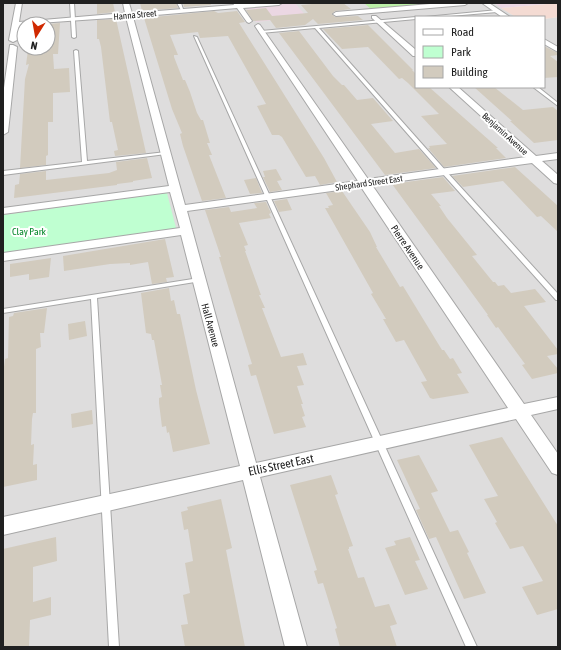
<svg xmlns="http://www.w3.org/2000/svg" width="561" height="650" font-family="'Asap Condensed',sans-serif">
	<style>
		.residential { fill: #dedddd; fill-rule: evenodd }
		.commercial { fill: #f4dbd3 }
		.industrial { fill: #ebd7e3 }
		.grass { fill: #bcf0a7 }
		.park { fill: #bfffd1 }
		.building { fill: #d2cbbe }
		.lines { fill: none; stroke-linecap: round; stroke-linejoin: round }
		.lane-casing { stroke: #a7a7a7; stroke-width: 2 }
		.street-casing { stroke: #a7a7a7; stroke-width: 2 }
		.lane { fill: #fff; fill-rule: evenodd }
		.street { fill: #fff; fill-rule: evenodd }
		.labels { text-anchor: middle; stroke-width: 4; stroke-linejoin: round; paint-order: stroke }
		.far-street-label { font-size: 9px; fill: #202020; stroke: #fff }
		.park-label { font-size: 10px; fill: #018526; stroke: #fff }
		.street-label { font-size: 10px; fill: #202020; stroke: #fff }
		.near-street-label { font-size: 12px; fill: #202020; stroke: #fff }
	</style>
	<rect width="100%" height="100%" fill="#f1f0e5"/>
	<path class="residential" d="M 3,3 L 494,3 L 516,17 L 416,17 L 416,87 L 544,87 L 544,19 L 558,17 L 558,647 L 3,647 ZM 24,24 L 48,24 L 48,48 L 24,48 Z"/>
	<path class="commercial" d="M 558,3 L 558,17 L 544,19 L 544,17 L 516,17 L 501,8 Z"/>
	<path class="industrial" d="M 295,3 L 307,17 L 256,22 L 246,7 Z
		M 494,3 L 558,3 L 501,8 Z"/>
	<path class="grass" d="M 364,3 L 422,3 L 424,5 L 371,9 Z"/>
	<path class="park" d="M 167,193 L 176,228 L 3,254 L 3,215 Z"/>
	<path class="building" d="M 97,3 L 113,3 L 115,12 L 97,14 Z
		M 140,3 L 176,3 L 178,8 L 142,11 Z
		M 183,3 L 210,3 L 211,5 L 184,7 Z
		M 323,3 L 343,3 L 351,9 L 335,11 L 332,14 L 335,17 L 358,16 L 363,20 L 318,24 L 313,19 L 305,25 L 276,28 L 270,20 L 253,21 L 246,10 L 266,8 L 272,16 L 308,13 L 301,5 Z
		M 214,11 L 218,13 L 237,11 L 245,22 L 239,23 L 324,158 L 337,182 L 320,185 L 315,176 L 306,177 L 282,137 L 279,135 L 272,135 L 257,106 L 266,104 L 228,36 L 200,38 L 198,32 L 170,35 L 178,55 L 174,55 L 174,57 L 183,80 L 185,80 L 190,92 L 197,113 L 201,120 L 203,120 L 210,143 L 207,143 L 212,155 L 209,155 L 226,198 L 202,201 L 183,146 L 180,134 L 182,133 L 172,109 L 144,18 Z
		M 116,19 L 146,153 L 115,156 L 114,151 L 118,150 L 112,122 L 110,122 L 101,47 L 99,39 L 97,39 L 97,20 Z
		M 60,23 L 58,54 L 53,54 L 54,69 L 69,68 L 70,92 L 53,93 L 53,122 L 48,122 L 48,155 L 46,156 L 46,165 L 20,168 L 25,79 L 29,64 L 26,65 L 28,50 L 48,48 L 48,24 Z
		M 368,25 L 413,70 L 412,70 L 416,74 L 416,87 L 429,87 L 498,148 L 496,148 L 506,158 L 444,167 L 428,148 L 430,148 L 429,146 L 447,144 L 421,116 L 439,114 L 408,83 L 402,78 L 399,79 L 368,47 L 342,49 L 323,29 Z
		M 299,31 L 333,76 L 342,85 L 344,85 L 357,100 L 373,98 L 393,121 L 371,124 L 395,153 L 419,149 L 436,168 L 385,175 L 279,33 Z
		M 544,46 L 558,53 L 558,55 L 550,56 L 558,62 L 558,77 L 544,78 Z
		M 474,87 L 494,87 L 523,110 L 553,107 L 558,111 L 558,140 L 534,143 L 510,121 L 512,121 Z
		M 147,158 L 152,178 L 133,181 L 133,182 L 117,184 L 117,185 L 14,198 L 15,185 L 19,184 L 20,174 L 46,171 L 46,180 L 109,173 L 117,170 L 116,162 Z
		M 515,167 L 558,206 L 558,232 L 541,216 L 537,217 L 503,181 L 463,187 L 452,176 Z
		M 276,169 L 282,180 L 277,181 L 282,190 L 270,192 L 263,177 L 265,177 L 263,171 Z
		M 443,177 L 455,191 L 431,194 L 441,206 L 439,206 L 447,218 L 477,255 L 472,256 L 493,282 L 495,282 L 498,286 L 504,285 L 511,293 L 535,289 L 546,302 L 524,306 L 558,350 L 558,354 L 547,356 L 558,369 L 558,373 L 532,379 L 522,365 L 525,364 L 498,327 L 496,328 L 487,315 L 488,315 L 392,184 Z
		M 256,178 L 262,193 L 250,194 L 244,180 Z
		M 342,191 L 370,232 L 377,247 L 376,247 L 400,287 L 403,286 L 442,350 L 444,350 L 450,359 L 453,358 L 462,373 L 457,374 L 469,393 L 433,399 L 430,398 L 421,382 L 427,381 L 404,340 L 396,342 L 383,319 L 386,319 L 371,294 L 373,293 L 325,208 L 329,208 L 328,206 L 333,205 L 326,193 Z
		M 287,199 L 292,210 L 279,212 L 274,201 Z
		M 266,202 L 271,213 L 269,214 L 271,218 L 239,223 L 248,245 L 244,246 L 246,251 L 245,251 L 261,295 L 259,295 L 265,308 L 262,308 L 281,357 L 303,353 L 307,365 L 297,366 L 304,385 L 297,386 L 303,404 L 301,404 L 305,416 L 302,417 L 306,427 L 274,434 L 256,375 L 251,376 L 248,365 L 252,364 L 219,257 L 221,257 L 205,210 L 229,207 L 231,212 L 257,208 L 254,203 Z
		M 165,239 L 174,277 L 166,278 L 167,282 L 152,284 L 148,262 L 130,265 L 130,263 L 110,264 L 64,271 L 63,256 Z
		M 51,258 L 49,277 L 29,280 L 29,274 L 10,277 L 10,264 Z
		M 169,288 L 171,301 L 174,300 L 177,314 L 180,314 L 196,390 L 210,444 L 173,452 L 169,432 L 167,433 L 166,426 L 162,427 L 159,403 L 159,398 L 162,397 L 160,385 L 162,385 L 154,340 L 152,340 L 151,334 L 146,333 L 141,293 Z
		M 47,308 L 44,333 L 40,333 L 41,347 L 36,349 L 36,413 L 33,413 L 32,419 L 31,445 L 34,444 L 33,465 L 37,464 L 37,480 L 3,487 L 3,374 L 5,359 L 8,358 L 9,317 L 13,316 L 14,313 Z
		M 85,321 L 87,336 L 69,340 L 68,324 Z
		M 92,410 L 93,424 L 72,428 L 71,414 Z
		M 502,437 L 558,526 L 558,609 L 537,615 L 522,587 L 543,581 L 523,546 L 510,549 L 495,523 L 497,522 L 484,499 L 498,496 L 469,445 Z
		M 419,455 L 438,491 L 431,493 L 450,532 L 458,530 L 469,552 L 467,553 L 486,593 L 464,599 L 436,537 L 429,539 L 416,510 L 420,509 L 397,460 Z
		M 331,475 L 338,494 L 335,495 L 353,546 L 349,547 L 349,549 L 348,549 L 358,578 L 364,577 L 375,607 L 389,604 L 397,624 L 390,626 L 397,647 L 340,647 L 335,629 L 337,628 L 323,583 L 318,584 L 314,571 L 317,570 L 290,485 Z
		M 221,499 L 232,548 L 226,550 L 245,647 L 185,647 L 181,625 L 188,624 L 183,595 L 190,593 L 185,563 L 193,561 L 188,529 L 184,530 L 181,512 L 188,510 L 187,507 Z
		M 56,537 L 57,561 L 33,567 L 33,602 L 51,597 L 51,615 L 30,620 L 29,647 L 3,647 L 3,549 Z
		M 410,537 L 420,560 L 415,561 L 428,589 L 405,595 L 385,548 L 396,545 L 394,541 Z"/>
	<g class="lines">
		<defs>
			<path id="lane" d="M 70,3 L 74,3 L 76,37 L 74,38 L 72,37 Z
				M 177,3 L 181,3 L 184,12 L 182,12 Z
				M 498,10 L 497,12 L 439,17 L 425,17 Z
				M 416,17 L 416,19 L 319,28 L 446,171 L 558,294 L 558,300 L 556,300 L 442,173 L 315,28 L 261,33 L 259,32 L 261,31 Z
				M 194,36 L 197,37 L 477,647 L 466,647 Z
				M 76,50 L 78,51 L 87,161 L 166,152 L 168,153 L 166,154 L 3,175 L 3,171 L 82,162 L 74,51 Z
				M 533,87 L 538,87 L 558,103 L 558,106 Z
				M 199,278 L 202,280 L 201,281 L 97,298 L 119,647 L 109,647 L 91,299 L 3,313 L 3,309 Z"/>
			<path id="street" d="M 16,3 L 22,3 L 19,22 L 125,13 L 123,3 L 129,3 L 132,13 L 234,5 L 233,3 L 282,3 L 279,5 L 243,8 L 252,21 L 249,23 L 247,22 L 237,8 L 133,17 L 185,205 L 358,181 L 255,26 L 258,24 L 260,25 L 368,179 L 526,157 L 449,87 L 458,87 L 536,156 L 558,153 L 558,159 L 542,161 L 558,175 L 558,184 L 554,183 L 532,163 L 372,185 L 524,404 L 558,397 L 558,409 L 531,415 L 558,454 L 558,475 L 552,473 L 516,419 L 260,477 L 307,647 L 285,647 L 243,480 L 3,535 L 3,517 L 240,466 L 181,235 L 3,261 L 3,253 L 180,228 L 170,192 L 3,214 L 3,208 L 169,186 L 126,17 L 24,24 L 24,25 L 19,26 L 17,40 L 13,42 L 9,40 ZM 361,187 L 508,408 L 256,463 L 187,211 Z
				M 442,3 L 468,3 L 465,5 L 336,16 L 333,14 L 336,12 Z
				M 482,3 L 489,3 L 510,17 L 502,17 Z
				M 372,16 L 376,16 L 416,50 L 416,56 L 413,56 L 372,18 Z
				M 544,39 L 558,47 L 558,52 L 544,44 Z
				M 10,45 L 13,45 L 17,47 L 8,132 L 3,135 L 3,95 Z"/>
		</defs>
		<use href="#lane" class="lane-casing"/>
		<use href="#street" class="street-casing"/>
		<use href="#lane" class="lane"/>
		<use href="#street" class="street"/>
	</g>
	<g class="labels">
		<g class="far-street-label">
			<text transform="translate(135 15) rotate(-5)" y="3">Hanna Street</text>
			<text transform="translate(505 134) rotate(42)" y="3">Benjamin Avenue</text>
			<text transform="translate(369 183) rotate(-8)" y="3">Shephard Street East</text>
		</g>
		<g class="park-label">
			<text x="29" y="235">Clay Park</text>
		</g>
		<g class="street-label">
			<text transform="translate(408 247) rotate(56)" y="4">Pierre Avenue</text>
			<text transform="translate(211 325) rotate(75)" y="4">Hall Avenue</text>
		</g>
		<g class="near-street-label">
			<text transform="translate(281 465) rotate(-12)" y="4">Ellis Street East</text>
		</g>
	</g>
	<rect width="561" height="650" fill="none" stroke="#202020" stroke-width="8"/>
	<rect x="415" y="16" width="130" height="72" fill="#ffffff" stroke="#a6a6a6"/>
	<rect x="423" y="29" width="20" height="6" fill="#ffffff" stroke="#a6a6a6"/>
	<text x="451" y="36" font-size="12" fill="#202020">Road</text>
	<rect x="423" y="46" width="20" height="12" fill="#bfffd1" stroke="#a6a6a6"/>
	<text x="451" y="56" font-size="12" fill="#202020">Park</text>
	<rect x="423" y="66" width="20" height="12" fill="#d2cbbe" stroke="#a6a6a6"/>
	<text x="451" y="76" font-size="12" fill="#202020">Building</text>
	<g transform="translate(36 36) rotate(191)"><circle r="19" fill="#ffffff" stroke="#a6a6a6"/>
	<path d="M0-3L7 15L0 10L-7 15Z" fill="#d02900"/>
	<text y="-6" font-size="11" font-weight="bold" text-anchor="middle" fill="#202020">N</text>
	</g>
</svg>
